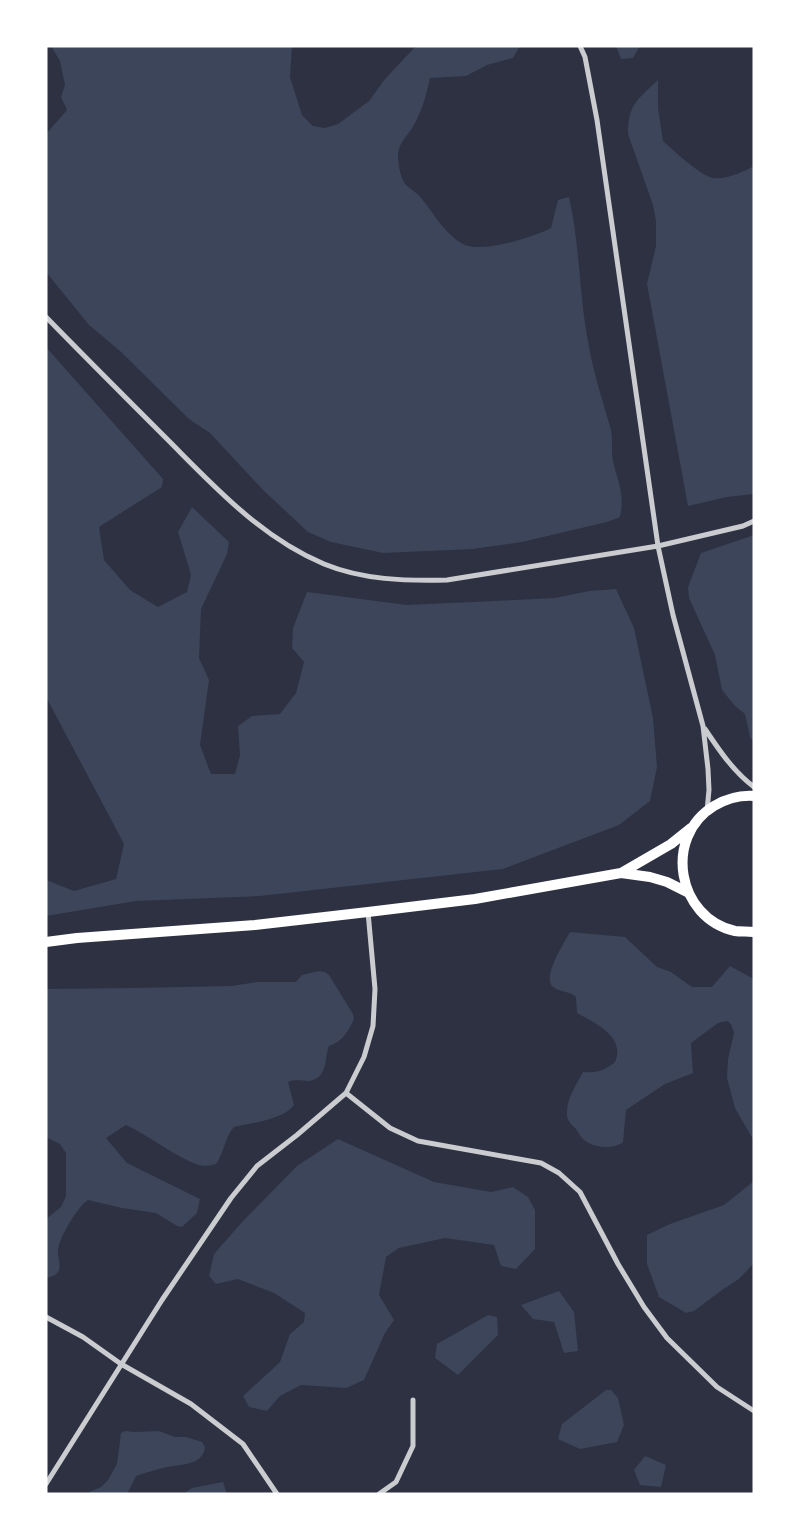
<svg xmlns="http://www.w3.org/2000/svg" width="800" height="1540" font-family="'Noto Sans',sans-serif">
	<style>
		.green { fill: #3c4559 }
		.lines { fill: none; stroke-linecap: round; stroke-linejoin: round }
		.minor { stroke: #caccd0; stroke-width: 5 }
		.secondary { stroke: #fff; stroke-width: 10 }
	</style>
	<rect width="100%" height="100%" fill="#2d3142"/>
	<path class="green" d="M 51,46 L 292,46 L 290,77 L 302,115 L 313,126 L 325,128 L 338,124 L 369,101 L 385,79 L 414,48 L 418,46 L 520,46 L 513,58 L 487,65 L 466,76 L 430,78 C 427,93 423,107 416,121 C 411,133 399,141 398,154 C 398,163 400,176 405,184 C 410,189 418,193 422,199 C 434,214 446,235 463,244 C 481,254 534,237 551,228 L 558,200 L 569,197 C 580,245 579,294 588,341 C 593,372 603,401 611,430 C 613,440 611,451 613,461 C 618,483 625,493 620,517 L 607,522 L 522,542 L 473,549 L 383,553 L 331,542 L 308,532 L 263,490 L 210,433 L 189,419 L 120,351 L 89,325 L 46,272 L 46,134 L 67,110 L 61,97 L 65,85 L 60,61 Z
		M 616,46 L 640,46 L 633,58 L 621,59 Z
		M 658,80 L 658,108 L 663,141 C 673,150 701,176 713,178 C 725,180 743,172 754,166 L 754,494 L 727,497 L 688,506 L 647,284 L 656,246 L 656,221 L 653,205 L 628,134 C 628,104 638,99 658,80 Z
		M 46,347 L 163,479 L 162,487 L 99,527 L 104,560 L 130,590 L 158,607 L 187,592 L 191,575 L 178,532 L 192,507 L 229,542 L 227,554 L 201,609 L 199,658 L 209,680 L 200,745 L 211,774 L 235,774 L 240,755 L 238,726 L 252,716 L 280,714 L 296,693 L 304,662 L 292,648 L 293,628 L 307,592 L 407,605 L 555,598 L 589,591 L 616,589 L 634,628 L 653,718 L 657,767 L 650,801 L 619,825 L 503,869 L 260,896 L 136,901 L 46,916 L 46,880 L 74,891 L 116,879 L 124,844 L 46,697 Z
		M 754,535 L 754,743 L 750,737 L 745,714 L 735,706 L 722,690 L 715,655 L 689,598 L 688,587 L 701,553 Z
		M 570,932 L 625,937 L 657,967 L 671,972 L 692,987 L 712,987 L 730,966 L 754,979 L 754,1141 L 735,1108 L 727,1078 L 728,1059 L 734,1033 L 731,1024 L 727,1021 L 718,1023 L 691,1043 L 693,1073 L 665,1084 L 626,1110 L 623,1142 C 614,1150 592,1148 583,1139 C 580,1136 578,1132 576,1129 C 571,1124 566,1120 567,1112 C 567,1098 576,1085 583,1072 C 597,1073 604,1071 615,1062 C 626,1037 595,1023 577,1013 L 576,997 C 570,991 558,992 552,986 C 543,975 564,943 570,932 Z
		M 319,971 L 325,972 L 329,975 L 353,1014 L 354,1019 C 348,1032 343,1041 329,1046 C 324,1057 329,1079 308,1081 C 301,1081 295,1079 288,1082 L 294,1105 C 283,1120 251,1123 234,1127 C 225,1137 224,1153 216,1164 C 212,1165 208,1166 204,1166 C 185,1164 147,1134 126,1125 L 106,1138 L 127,1163 L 200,1199 L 197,1213 L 182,1227 L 177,1226 L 156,1213 L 122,1208 L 88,1200 C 78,1206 59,1238 58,1250 C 57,1256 61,1263 59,1270 C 57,1275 52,1277 46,1278 L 46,1219 L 61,1207 L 66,1196 L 66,1153 L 60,1144 L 46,1137 L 46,989 L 133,988 L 231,986 L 258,982 L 296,982 L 302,975 Z
		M 338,1139 L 434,1182 L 491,1192 L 513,1187 L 528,1197 L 535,1210 L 535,1249 L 516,1269 L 501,1266 L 494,1245 L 445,1238 L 399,1248 L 386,1257 L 379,1295 L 394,1320 L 385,1333 L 364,1380 L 346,1388 L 301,1385 L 280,1396 L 267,1411 L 249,1407 L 243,1396 L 280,1362 L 290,1334 L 304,1322 L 305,1313 L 274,1293 L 238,1279 L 216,1284 L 209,1276 L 214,1254 L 243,1221 L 297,1166 Z
		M 754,1181 L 754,1263 L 739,1279 L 722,1290 L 694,1311 L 686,1313 L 659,1297 L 647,1264 L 647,1235 L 670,1224 L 724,1205 Z
		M 559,1291 L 574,1312 L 578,1351 L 564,1353 L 554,1322 L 533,1319 L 521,1305 Z
		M 488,1315 L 497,1317 L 498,1335 L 458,1375 L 435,1358 L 437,1344 Z
		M 606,1390 L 611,1390 L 618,1398 L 624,1425 L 617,1442 L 580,1449 L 558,1439 L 562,1424 Z
		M 125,1431 L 135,1432 L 159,1431 L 175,1437 L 186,1437 L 202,1442 L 205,1447 C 203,1467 177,1464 163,1468 C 154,1470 145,1473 136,1476 L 127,1494 L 85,1494 L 101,1487 L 108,1480 L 117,1464 L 121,1433 Z
		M 645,1456 L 666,1465 L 661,1487 L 640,1485 L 634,1470 Z
		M 223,1482 L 227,1494 L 183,1494 L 192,1488 Z"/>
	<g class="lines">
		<path class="minor" d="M 580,46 L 585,57 L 597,120 L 658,546 L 673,615 L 703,726 L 708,769 L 709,790 L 707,811
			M 46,317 C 86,358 126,398 166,438 C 214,486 260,537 324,564 C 363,580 405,581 447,580 L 658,546 L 743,526 L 754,521
			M 705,729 C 719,750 733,771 754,787
			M 346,1093 L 390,1128 L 418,1141 L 541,1163 L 559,1173 L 580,1192 L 618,1264 L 644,1307 L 667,1338 L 717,1387 L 754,1411
			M 46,1317 L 83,1337 L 121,1364 L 191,1404 L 243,1444 L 277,1494
			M 46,1484 L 162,1300 L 231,1198 L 257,1166 L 297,1135 L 346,1093 L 364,1057 L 373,1026 L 375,989 L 368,912
			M 379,1494 L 396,1482 L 413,1446 L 413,1400"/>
		<path class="secondary" d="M 754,796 C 739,795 726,799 714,806 C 663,837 677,918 735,931 C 741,932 748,931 754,932
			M 621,873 L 671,844 L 691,828
			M 46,942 L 77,938 L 255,925 L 368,912 L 475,899 L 621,873 L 650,877 L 667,882 L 687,892"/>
	</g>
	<rect width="800" height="1540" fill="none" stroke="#ffffff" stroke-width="95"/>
</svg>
